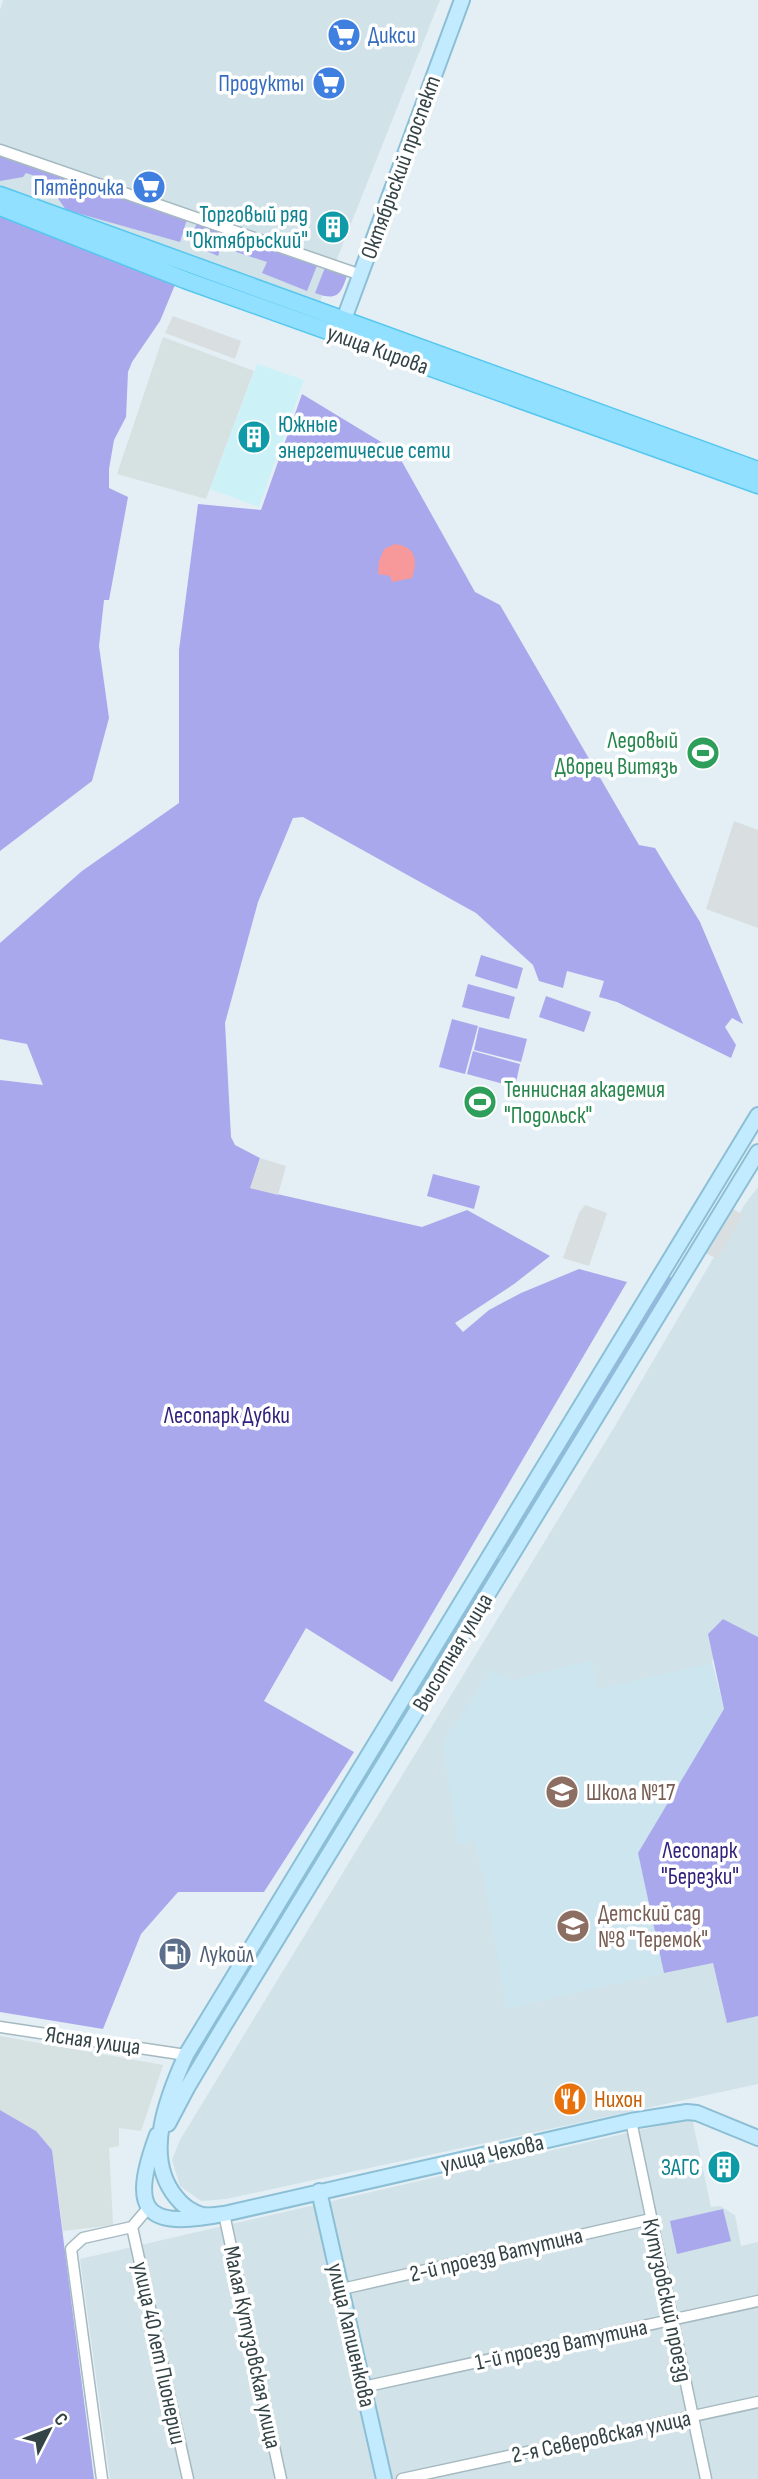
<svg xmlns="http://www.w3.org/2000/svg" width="758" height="2479" font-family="'Sofia Sans Condensed',sans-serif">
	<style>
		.residential { fill: #d1e2e8 }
		.commercial { fill: #ccf2f8 }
		.industrial { fill: #d6e1e2 }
		.education { fill: #cce5ee }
		.green { fill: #a9a8ed }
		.parking { fill: #d9dfe1 }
		.water { fill: #f7999b }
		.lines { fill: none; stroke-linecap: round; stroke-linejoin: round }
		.street-casing { stroke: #a5bac0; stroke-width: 13 }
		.secondary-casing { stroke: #8cbfd5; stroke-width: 18 }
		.primary-casing { stroke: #56c7ef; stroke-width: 19 }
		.street { stroke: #fff; stroke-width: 10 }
		.secondary { stroke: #c2ebff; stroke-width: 14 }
		.primary { stroke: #91e0ff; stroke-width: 16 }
		.labels { text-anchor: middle; stroke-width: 7; stroke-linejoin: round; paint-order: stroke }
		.shop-label { font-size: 23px; fill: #366cbe; stroke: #fff; text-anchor: end }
		.street-label { font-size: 23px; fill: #334346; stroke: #fff }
		.culture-label { font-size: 23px; fill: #0d838f; stroke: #fff; text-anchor: end }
		.leisure-label { font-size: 23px; fill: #27864d; stroke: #fff; text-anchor: end }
		.park-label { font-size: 23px; fill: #32217d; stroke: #fff }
		.education-label { font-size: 23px; fill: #785e54; stroke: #fff; text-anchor: start }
		.service-label { font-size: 23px; fill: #4e5e75; stroke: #fff; text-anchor: start }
		.food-label { font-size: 23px; fill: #c56008; stroke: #fff; text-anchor: start }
	</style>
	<rect width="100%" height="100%" fill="#e3eff4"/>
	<path class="residential" d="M 3,0 L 440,0 L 319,304 L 0,188 L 0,10 Z
		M 758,1187 L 758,1637 L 723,1619 L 712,1663 L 724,1709 L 638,1853 L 664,1972 L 713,1963 L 727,2022 L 758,2016 L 758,2084 L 226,2199 L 201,2201 L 180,2186 L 172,2160 L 180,2140 L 612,1431 L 745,1204 Z
		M 692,2118 L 711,2207 L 720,2206 L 735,2215 L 741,2246 L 758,2242 L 758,2479 L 110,2479 L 80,2259 Z"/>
	<path class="commercial" d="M 257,364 L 304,380 L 259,507 L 210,489 Z"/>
	<path class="industrial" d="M 163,337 L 254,371 L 206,499 L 117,474 Z
		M 0,2036 L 163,2065 L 141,2131 L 119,2128 L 119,2146 L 109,2148 L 113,2225 L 63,2231 L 52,2150 L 36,2131 L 0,2110 Z"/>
	<path class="education" d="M 592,1660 L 597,1689 L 712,1663 L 724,1709 L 638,1853 L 664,1973 L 506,2009 L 484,1880 L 474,1841 L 458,1845 L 442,1743 L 491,1669 L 512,1680 Z"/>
	<path class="green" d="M 0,153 L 187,219 L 180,242 L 66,210 L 57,197 L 59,184 L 26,173 L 23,177 L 0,181 Z
		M 0,210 L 177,280 L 160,321 L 132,362 L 128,372 L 126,417 L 114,440 L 109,469 L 109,488 L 128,497 L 109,600 L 104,600 L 99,646 L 109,718 L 92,781 L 0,851 Z
		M 197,222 L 318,263 L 307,291 L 262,273 L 267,262 L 221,247 L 218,256 L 190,244 Z
		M 326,265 L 348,273 C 341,293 339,302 315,293 Z
		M 302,394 L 396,451 L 475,592 L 500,605 L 639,845 L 655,848 L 700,922 L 743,1024 L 732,1018 L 725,1027 L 736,1045 L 731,1058 L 617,1002 L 599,997 L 604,981 L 567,971 L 563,988 L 539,981 L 533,965 L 476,913 L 303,817 L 293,818 L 258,902 L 225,1023 L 231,1137 L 235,1145 L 260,1158 L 251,1188 L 422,1227 L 467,1210 L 550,1256 L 514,1284 L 455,1323 L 463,1332 L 489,1310 L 521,1293 L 579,1269 L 627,1282 L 392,1682 L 306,1628 L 264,1701 L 354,1752 L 264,1892 L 178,1892 L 141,1934 L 103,2029 L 0,2012 L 0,1080 L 43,1085 L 27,1044 L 0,1039 L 0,943 L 82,871 L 179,803 L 179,650 L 198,504 L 261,510 Z
		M 481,955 L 523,968 L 517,989 L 475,976 Z
		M 468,984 L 515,997 L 509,1019 L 462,1007 Z
		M 546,996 L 591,1012 L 584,1032 L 539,1017 Z
		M 452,1019 L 478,1026 L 465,1074 L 439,1067 Z
		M 479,1027 L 527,1039 L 521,1062 L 474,1050 Z
		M 473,1051 L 520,1064 L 515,1087 L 467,1074 Z
		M 433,1174 L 480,1186 L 474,1209 L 427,1196 Z
		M 667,1275 L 673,1279 L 505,1554 L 499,1550 Z
		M 495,1557 L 501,1560 L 417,1698 L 411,1695 Z
		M 723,1619 L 758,1637 L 758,2016 L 727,2023 L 713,1963 L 664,1973 L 638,1853 L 724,1709 L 708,1634 Z
		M 408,1700 L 413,1704 L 219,2024 L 214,2020 Z
		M 0,2110 L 36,2131 L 52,2150 L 94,2479 L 0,2479 Z
		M 723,2209 L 731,2241 L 677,2254 L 670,2221 Z"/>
	<path class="parking" d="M 173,316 L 241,341 L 235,359 L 165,333 Z
		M 734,821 L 758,830 L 758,928 L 706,909 Z
		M 260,1158 L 286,1166 L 278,1195 L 250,1188 Z
		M 585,1205 L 607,1213 L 589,1266 L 563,1258 L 579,1213 Z
		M 727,1205 L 743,1215 L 717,1259 L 700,1250 Z"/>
	<path class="water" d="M 395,544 C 416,547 418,560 412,578 L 392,582 L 390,576 L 378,574 L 379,561 L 384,549 Z"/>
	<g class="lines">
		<defs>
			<path id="street" d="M 0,150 L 361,275
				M 0,2027 L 186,2055
				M 631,2121 L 706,2479
				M 224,2214 L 281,2479
				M 132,2227 L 188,2479
				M 342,2289 L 651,2219
				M 363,2387 L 758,2301
				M 102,2479 L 71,2249 L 83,2238 L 132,2227 L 149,2207
				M 402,2479 L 758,2402"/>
			<path id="secondary" d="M 340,330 L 462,0
				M 168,2124 L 187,2088 L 222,2029 L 758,1152
				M 157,2135 C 129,2211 144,2230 224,2214 L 631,2121 L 687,2112 L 697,2113 L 758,2138
				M 319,2191 L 384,2479
				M 224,2214 C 217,2215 209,2216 202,2215 C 192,2212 182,2205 176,2197 C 143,2157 167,2097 186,2055 L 758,1115"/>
			<path id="primary" d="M 0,195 L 758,470
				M 0,207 L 185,280 L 758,485"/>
		</defs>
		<use href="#street" class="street-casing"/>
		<use href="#secondary" class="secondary-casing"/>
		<use href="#primary" class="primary-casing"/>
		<use href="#street" class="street"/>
		<use href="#secondary" class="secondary"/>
		<use href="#primary" class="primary"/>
	</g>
	<defs>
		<symbol id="supermarket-disc" viewBox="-11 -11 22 22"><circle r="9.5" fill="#3f7fe0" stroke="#fff"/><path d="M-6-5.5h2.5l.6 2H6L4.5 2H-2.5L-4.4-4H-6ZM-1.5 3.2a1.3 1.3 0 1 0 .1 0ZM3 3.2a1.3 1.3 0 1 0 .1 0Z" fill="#fff"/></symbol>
		<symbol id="building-disc" viewBox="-11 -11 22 22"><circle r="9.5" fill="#0f9aa8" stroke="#fff"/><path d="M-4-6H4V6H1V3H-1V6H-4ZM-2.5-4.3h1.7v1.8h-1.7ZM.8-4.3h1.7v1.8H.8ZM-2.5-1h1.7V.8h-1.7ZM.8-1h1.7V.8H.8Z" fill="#fff"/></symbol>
		<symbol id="stadium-disc" viewBox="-11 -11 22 22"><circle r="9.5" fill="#2e9e5b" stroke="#fff"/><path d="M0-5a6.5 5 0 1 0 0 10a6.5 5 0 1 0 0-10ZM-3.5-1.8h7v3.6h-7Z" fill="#fff"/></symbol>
		<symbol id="school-disc" viewBox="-11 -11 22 22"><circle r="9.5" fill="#8d6e63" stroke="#fff"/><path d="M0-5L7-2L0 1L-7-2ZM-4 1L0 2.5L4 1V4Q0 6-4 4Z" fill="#fff"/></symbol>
		<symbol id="fuel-disc" viewBox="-11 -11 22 22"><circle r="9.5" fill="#5c6f8a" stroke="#fff"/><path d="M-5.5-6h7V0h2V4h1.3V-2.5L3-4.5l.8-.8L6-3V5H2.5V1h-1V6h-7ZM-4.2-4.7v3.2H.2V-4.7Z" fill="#fff"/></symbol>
		<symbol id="restaurant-disc" viewBox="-11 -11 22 22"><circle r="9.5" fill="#e8710a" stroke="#fff"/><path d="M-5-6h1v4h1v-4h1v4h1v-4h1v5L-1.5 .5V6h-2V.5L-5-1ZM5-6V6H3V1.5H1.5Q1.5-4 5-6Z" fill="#fff"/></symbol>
	</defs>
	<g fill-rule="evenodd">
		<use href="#supermarket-disc" x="325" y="16" width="38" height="38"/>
		<use href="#supermarket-disc" x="310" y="64" width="38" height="38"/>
		<use href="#supermarket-disc" x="130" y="168" width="38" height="38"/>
		<use href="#building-disc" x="314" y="208" width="38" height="38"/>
		<use href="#building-disc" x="235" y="418" width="38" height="38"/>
		<use href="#stadium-disc" x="684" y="734" width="38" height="38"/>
		<use href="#stadium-disc" x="461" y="1083" width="38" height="38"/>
		<use href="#school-disc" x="543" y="1773" width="38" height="38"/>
		<use href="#school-disc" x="554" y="1907" width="38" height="38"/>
		<use href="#fuel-disc" x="156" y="1935" width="38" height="38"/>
		<use href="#restaurant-disc" x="551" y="2080" width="38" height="38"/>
		<use href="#building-disc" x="705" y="2148" width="38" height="38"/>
	</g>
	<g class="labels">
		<g class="shop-label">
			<text x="368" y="43" text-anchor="start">Дикси</text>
			<text x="304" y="91">Продукты</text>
			<text x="124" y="195">Пятёрочка</text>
		</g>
		<g class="street-label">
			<text transform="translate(400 167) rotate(-70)" y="8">Октябрьский проспект</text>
			<text transform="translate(378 349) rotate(20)" y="8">улица Кирова</text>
			<text transform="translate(452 1652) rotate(-59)" y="8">Высотная улица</text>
			<text transform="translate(93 2040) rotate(8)" y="8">Ясная улица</text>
			<text transform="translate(492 2153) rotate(-13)" y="8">улица Чехова</text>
			<text transform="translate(496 2254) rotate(-13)" y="8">2-й проезд Ватутина</text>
			<text transform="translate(668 2300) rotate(78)" y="8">Кутузовский проезд</text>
			<text transform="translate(352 2335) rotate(77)" y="8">улица Лапшенкова</text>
			<text transform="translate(561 2344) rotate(-12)" y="8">1-й проезд Ватутина</text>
			<text transform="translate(253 2347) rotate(78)" y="8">Малая Кутузовская улица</text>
			<text transform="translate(160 2353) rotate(78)" y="8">улица 40 лет Пионерии</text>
			<text transform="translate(601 2436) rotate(-12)" y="8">2-я Северовская улица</text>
		</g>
		<g class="culture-label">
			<text x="308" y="222">Торговый ряд<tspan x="308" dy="26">"Октябрьский"</tspan></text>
			<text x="278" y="432" text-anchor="start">Южные<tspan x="278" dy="26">энергетичесие сети</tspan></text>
			<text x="700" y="2175">ЗАГС</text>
		</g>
		<g class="leisure-label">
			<text x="678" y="748">Ледовый<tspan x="678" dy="26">Дворец Витязь</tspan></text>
			<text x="504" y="1097" text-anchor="start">Теннисная академия<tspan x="504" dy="26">"Подольск"</tspan></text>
		</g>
		<g class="park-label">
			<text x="227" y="1423">Лесопарк Дубки</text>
			<text x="700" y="1858">Лесопарк<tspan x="700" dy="26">"Березки"</tspan></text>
		</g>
		<g class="education-label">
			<text x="586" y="1800">Школа №17</text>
			<text x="598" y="1921">Детский сад<tspan x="598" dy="26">№8 "Теремок"</tspan></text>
		</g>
		<g class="service-label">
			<text x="200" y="1962">Лукойл</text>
		</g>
		<g class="food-label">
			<text x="594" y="2107">Нихон</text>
		</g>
	</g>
	<g transform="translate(49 2430) rotate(48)" stroke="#ffffff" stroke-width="5" paint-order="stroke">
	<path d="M0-5L12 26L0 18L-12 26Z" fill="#334346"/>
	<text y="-10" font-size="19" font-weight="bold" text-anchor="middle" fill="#334346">С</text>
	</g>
</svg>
